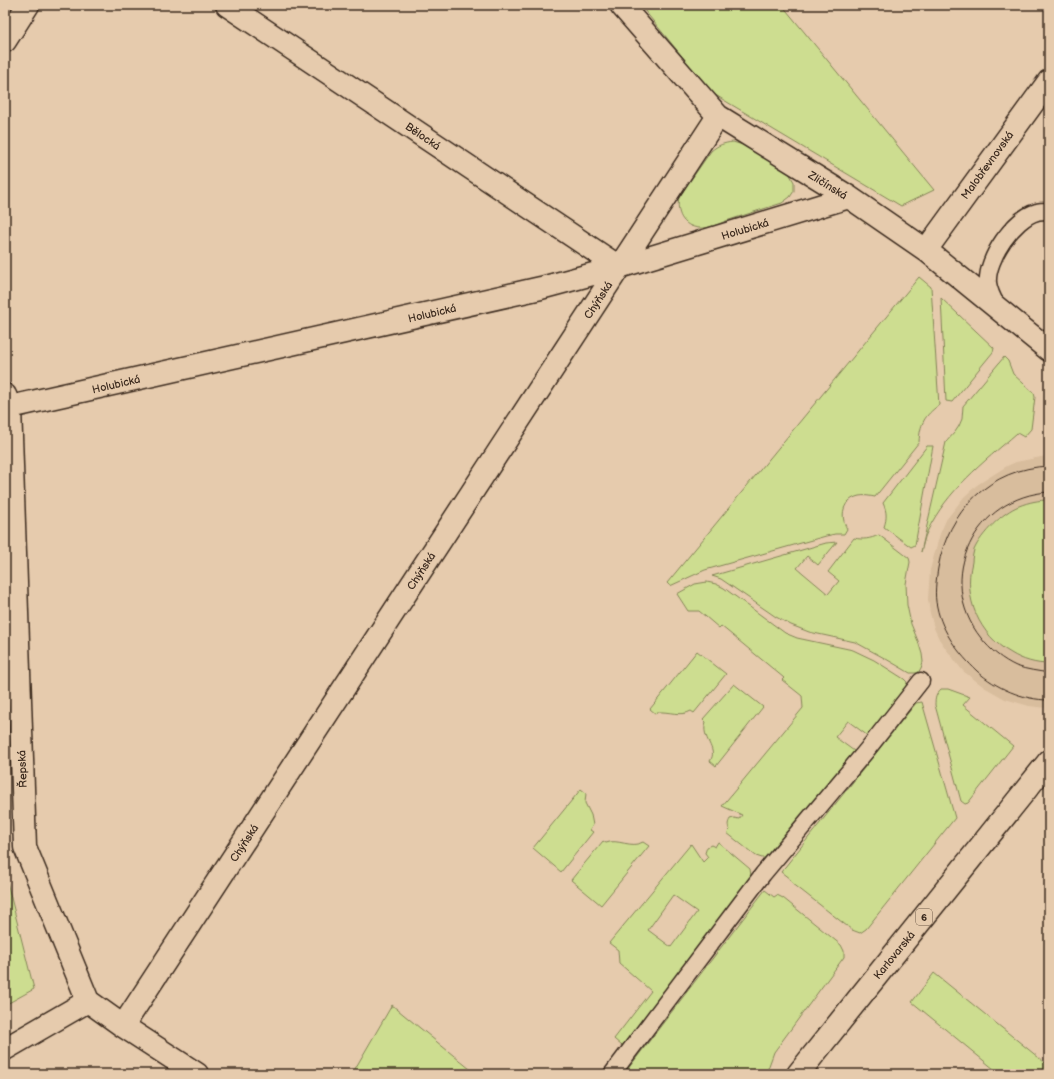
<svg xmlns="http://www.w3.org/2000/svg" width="1054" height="1079" font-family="'Balsamiq Sans',sans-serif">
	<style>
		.built { fill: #d8bd9d }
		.green { fill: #cddd90; stroke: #848457; fill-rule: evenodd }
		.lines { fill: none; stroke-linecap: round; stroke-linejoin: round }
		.service-casing { stroke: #3b2a1e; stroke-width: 19 }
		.minor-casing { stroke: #3b2a1e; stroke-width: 25 }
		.primary-casing { stroke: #3b2a1e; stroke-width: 25 }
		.service { stroke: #e6cbad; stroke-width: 16 }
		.minor { stroke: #e6cbad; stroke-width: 22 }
		.primary { stroke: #e6cbad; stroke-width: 22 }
		.tram { stroke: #3b2a1e; stroke-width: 1 }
		.labels { text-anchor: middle; stroke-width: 3; stroke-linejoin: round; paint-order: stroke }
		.shield { fill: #e6cbad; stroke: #6e5a49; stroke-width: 1 }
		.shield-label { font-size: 10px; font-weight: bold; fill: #3b2a1e }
		.street-label { font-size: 11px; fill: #3b2a1e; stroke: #e6cbad }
	</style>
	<rect width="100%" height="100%" fill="#e6cbad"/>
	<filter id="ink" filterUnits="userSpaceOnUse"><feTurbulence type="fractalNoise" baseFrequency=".025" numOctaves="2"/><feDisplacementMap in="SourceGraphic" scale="8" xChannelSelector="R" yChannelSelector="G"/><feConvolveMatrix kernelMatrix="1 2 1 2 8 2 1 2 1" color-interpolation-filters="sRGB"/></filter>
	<g filter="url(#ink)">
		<path class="built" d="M 1046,456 L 1049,457 L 1049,500 L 1037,501 L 999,518 L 985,533 L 974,550 L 1045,664 L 1049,664 L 1049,708 L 1046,708 L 1029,706 L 1005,699 L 984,687 L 963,671 L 946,649 L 939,639 L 934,628 L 930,613 L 928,599 L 930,570 L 940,534 L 946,520 L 964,497 L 977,485 L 1007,466 L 1016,462 Z"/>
		<path class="green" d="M 640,5 L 782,5 L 934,190 L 901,206 L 712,93 Z
			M 733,142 L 743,145 L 789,173 L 794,182 L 794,191 L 790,197 L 782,203 C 763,209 745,215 726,221 C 718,224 708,229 700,228 C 682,227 676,212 679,197 L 711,151 C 718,145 724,143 733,142 Z
			M 919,277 L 931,287 L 939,405 C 924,416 920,424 919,442 L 875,497 C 870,496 864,495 859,496 C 842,500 840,516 847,529 L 844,534 L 835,534 L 826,536 L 705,570 L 670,586 L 667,583 Z
			M 941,298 L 994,348 L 993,352 L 952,402 L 946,401 Z
			M 1004,357 L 1008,361 L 1013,374 L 1034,393 L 1035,397 L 1031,429 L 1024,437 L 1017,433 C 983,463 947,490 927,532 C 924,538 923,546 921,552 L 946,442 L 955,432 L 959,426 L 962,419 L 963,406 Z
			M 927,446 L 933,446 L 915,545 L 911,547 L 884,527 C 887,518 887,512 883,503 Z
			M 1049,500 L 1049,664 C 1036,664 1022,660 1011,653 C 979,635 963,598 972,562 C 972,558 973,554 974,550 C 981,534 1003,512 1019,506 C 1029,502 1039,500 1049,500 Z
			M 879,535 L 909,558 L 910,562 L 906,584 L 907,605 L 911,624 L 918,641 L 922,654 L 923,662 L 921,668 L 918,673 L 910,673 L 886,659 L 855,642 L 809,632 L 791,625 L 776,617 L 721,579 L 712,576 L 826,543 L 837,542 L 818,565 L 807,556 L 797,568 L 828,594 L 839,581 L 828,572 L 854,538 C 863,540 870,539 879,535 Z
			M 707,582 L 716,584 L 724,588 L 785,633 L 797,638 L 853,650 L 874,660 L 904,679 L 907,682 L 905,690 L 868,736 L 848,721 L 835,737 L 854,751 L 770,856 L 768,855 L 765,858 L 762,858 L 756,856 L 727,833 L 730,830 C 727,825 728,823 730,819 L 734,818 L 739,819 L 742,815 L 722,806 L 803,708 L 802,696 L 782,680 L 784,678 L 721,626 L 719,628 L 699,611 L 688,611 L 677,594 L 695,584 Z
			M 697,651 L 726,674 L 694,713 L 691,711 C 681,717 669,711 657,712 L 656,714 L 650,709 Z
			M 734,684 L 763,707 L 716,766 L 710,761 C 719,749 700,738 706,722 L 703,719 Z
			M 941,689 L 948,689 L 970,697 L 963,705 L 1013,746 L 968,803 L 965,804 L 961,801 L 935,705 C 935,698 936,694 941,689 Z
			M 922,702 L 955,818 L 866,929 L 860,933 L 852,930 L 792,883 L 790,879 L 781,872 L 916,703 Z
			M 581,789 L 586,793 L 585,803 L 591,815 L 593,825 L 590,830 L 593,832 L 561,872 L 533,848 Z
			M 603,841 L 606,843 C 618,838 631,849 643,842 L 649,846 L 601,905 L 571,880 Z
			M 718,842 L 750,869 L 751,876 L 748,879 L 750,880 L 622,1046 L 614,1039 L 651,991 L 619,963 L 618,950 L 609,943 L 691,844 L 703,862 L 708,857 L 705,853 L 707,847 L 711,845 L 715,847 ZM 673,895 L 697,912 L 671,947 L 648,930 Z
			M 5,874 L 34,989 L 5,1005 Z
			M 765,890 L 774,897 L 777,895 L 783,898 L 841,945 L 844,951 L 844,957 L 774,1052 L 766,1074 L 624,1074 Z
			M 934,973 L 1049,1066 L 1049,1074 L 1000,1074 L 912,1002 Z
			M 392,1005 L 476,1074 L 352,1074 Z"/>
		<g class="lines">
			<defs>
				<path id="service" d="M 997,306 C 993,299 989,291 988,283 C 986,259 1014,218 1037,212 C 1040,211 1045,211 1049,211
					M 612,1074 L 763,874 L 866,751 L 921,681"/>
				<path id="minor" d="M 227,5 L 619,267
					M 621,5 L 718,116 L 849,197 L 926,250 L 1049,350
					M 5,41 L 28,5
					M 926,250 L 1049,81
					M 5,395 L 10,407 L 25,847 L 88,1001 L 123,1026 L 197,1074
					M 10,407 L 541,288 L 619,267 L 849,197
					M 123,1026 L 718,116
					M 5,1049 L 88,1001"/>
				<path id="primary" d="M 798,1074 L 1049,761"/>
			</defs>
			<use href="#service" class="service-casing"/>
			<use href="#minor" class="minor-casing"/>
			<use href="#primary" class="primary-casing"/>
			<use href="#service" class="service"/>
			<use href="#minor" class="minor"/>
			<use href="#primary" class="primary"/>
			<path class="tram" d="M 1049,466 C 990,468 948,511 938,568 C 936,581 934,595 937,607 C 942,632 959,654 977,671 C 996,688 1023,700 1049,700
				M 1049,492 C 975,496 934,579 981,638 C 990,650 1003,660 1016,666 C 1027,670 1038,671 1049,673"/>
		</g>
	</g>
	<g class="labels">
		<rect class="shield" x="916" y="909" width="16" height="16" rx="3"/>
		<g class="shield-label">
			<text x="924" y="921">6</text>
		</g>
		<g class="street-label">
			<text transform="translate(423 136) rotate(34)" y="4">Bělocká</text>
			<text transform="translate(987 165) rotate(-54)" y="4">Malobřevnovská</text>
			<text transform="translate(828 185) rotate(32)" y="4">Zličínská</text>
			<text transform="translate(745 229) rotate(-17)" y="4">Holubická</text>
			<text transform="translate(598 300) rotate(-57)" y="4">Chýňská</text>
			<text transform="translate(432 313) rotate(-13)" y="4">Holubická</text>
			<text transform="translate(116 384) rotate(-13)" y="4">Holubická</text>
			<text transform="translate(421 571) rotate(-57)" y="4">Chýňská</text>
			<text transform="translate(22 769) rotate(-92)" y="4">Řepská</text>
			<text transform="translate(244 843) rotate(-57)" y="4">Chýňská</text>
			<text transform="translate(894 955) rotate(-51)" y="4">Karlovarská</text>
		</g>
	</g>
	<rect width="1054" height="1079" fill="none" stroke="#e6cbad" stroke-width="20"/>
	<rect x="10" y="10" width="1034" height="1059" fill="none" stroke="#3b2a1e" stroke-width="1.5" filter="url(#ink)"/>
</svg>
